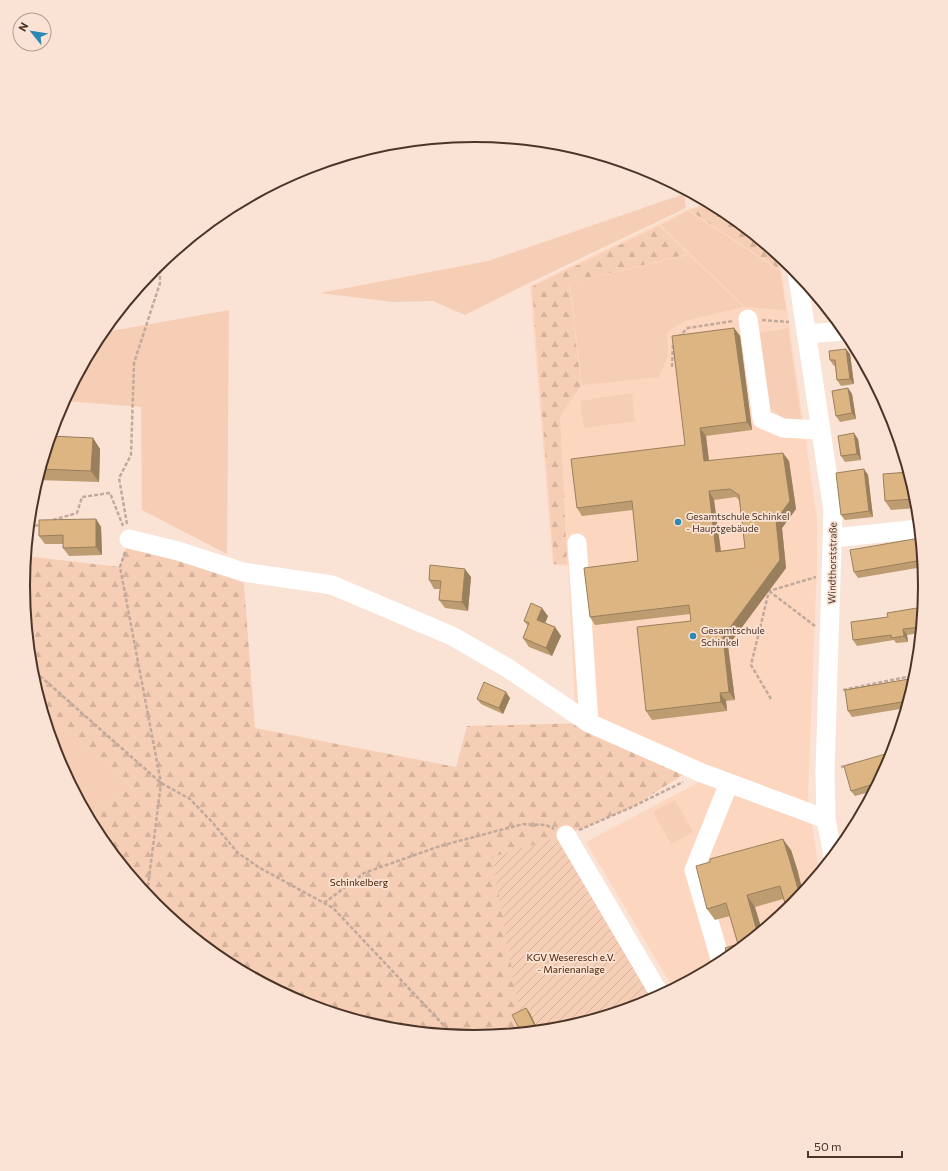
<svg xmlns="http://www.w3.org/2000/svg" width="948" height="1171" font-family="Commissioner,sans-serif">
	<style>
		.built { fill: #fdd6bf }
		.grass { fill: #f6ceb5 }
		.forest { fill: url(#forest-firs) }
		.garden { fill: url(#garden-furrows) }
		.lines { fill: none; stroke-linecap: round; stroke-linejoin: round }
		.path { stroke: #c1aa9c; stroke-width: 2.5; stroke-dasharray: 4 2; stroke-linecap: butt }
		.minor { stroke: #fff; stroke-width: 19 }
		.wall { fill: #bd9c71; fill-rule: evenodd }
		.shaded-wall { fill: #9a7f5c }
		.building { fill: #dcb583; stroke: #9a7f5c; fill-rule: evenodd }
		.poi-dot { fill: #2a88b4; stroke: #fae3d4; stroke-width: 1.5 }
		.labels { text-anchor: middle; stroke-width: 3.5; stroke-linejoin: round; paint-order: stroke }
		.poi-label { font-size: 10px; fill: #4b3527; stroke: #fae3d4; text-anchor: start }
		.street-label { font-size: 10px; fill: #4b3527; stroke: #fae3d4 }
		.park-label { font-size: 10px; fill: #492204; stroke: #fae3d4 }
		.rim { fill: none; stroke: #4b3527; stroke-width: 2 }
	</style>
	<defs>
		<pattern id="forest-firs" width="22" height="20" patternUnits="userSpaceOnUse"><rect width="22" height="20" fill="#f6ceb5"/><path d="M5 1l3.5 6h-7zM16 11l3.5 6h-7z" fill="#d4b29c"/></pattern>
		<pattern id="garden-furrows" width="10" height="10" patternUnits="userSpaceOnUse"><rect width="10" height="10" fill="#f6ceb5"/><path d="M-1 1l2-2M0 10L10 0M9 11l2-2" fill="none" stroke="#d4b29c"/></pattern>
	</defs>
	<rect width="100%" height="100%" fill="#fae3d4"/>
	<path class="built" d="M 710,203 L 725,211 L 779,255 L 817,519 L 817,567 L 808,795 L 819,872 L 793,905 L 724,961 L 673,988 L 586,842 L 720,771 L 595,720 L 575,706 L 568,566 L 553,565 L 530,286 L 689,209 Z"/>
	<path class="grass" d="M 684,194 L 686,208 L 525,285 L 465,315 L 433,301 L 393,302 L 320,293 L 488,261 Z
		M 688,211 L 780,271 L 786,310 L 745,307 L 661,225 Z
		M 689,255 L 743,307 L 684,321 L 667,333 L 668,356 L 659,377 L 582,385 L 570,283 Z
		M 229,310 L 227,554 L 142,510 L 141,407 L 64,401 L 100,333 Z
		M 788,328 L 801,420 L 785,419 L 770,408 L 760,333 Z
		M 632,393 L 635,421 L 584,428 L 580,401 Z
		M 41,705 L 132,788 L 87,813 L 57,758 Z
		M 675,800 L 693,832 L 671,844 L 653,812 Z"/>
	<path class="forest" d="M 712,204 L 725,211 L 777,254 L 779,269 L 689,210 Z
		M 659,226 L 688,254 L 569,283 L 581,385 L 560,417 L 567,564 L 554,564 L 532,287 Z
		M 129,539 L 243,572 L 255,728 L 456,767 L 467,726 L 589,723 L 697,766 L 632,807 L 566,835 L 523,1032 L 474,1036 L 386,1028 L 301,1002 L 223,960 L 155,904 L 99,836 L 87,813 L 132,788 L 41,705 L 32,673 L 23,585 L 26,556 L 120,567 Z"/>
	<path class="garden" d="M 566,835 L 660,995 L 646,1002 L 562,1028 L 523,1032 L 492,857 Z"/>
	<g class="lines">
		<path class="path" d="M 762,320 L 789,322
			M 678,337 L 688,328 L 733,321
			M 672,367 L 673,344
			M 53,520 L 77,513 L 82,497 L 110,493 L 123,526
			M 127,524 L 119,478 L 131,455 L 134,363 L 160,283 L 160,263
			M 29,528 L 41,524
			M 125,552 L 120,567 L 161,783 L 147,894
			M 769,591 L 815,626
			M 31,668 L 161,783 L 190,799 L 212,822 L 238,853 L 260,868 L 333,908 L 452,1034
			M 843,690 L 916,675
			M 771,699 L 751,665 L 769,591 L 816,577
			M 841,767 L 857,763
			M 579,830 L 632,807 L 683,782
			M 324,903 L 364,873 L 440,846 L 523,824 L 546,825 L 554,829"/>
		<path class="minor" d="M 797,271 L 833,511 L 825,771 L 826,819 L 833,856
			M 748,319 L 762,419 L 783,428 L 820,430
			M 806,334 L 845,331
			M 833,538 L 919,529
			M 129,539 L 178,551 L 243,572 L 332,585 L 452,636 L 506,667 L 589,723 L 702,773 L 826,819
			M 577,543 L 589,723
			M 566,835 L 660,995
			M 721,962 L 694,870 L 729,783"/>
	</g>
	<path class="wall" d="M 734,328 L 740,336 L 752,430 L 706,436 L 709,461 L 789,461 L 796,509 L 782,528 L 786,568 L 728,646 L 735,700 L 726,701 L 727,711 L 652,720 L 646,711 L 691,621 L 690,614 L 595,625 L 590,617 L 638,561 L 633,510 L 582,516 L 577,508 L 685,445 ZM 736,497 L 739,500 L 745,548 L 721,551 L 714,500 Z
		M 850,354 L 854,384 L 841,386 L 837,380 L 835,366 L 834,366 L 830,360 Z
		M 848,388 L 852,394 L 856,419 L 840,422 L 836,416 Z
		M 50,436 L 93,438 L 100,449 L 99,482 L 37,480 Z
		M 858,439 L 861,460 L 845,462 L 841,456 Z
		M 864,469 L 868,475 L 873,517 L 845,520 L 841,515 Z
		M 916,498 L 917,508 L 891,510 L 885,501 Z
		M 96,519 L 101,527 L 102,555 L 69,556 L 63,548 L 63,544 L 45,544 L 39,536 Z
		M 920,538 L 923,567 L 858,578 L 854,572 Z
		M 471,577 L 468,611 L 445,608 L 439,600 L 440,589 L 434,589 L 429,580 Z
		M 923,607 L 920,633 L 907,635 L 908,642 L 896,643 L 894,640 L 857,646 L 853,640 L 888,617 Z
		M 548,616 L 545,623 L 555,627 L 561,636 L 552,656 L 529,647 L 523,638 L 528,626 L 524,621 Z
		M 915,678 L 906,708 L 852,717 L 848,711 Z
		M 510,698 L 503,714 L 481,704 L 477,699 Z
		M 891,758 L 873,791 L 855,796 L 851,791 Z
		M 791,850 L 798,872 L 783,899 L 755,907 L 738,944 L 730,916 L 715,920 L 707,909 Z"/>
	<path class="shaded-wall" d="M 734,328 L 740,336 L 752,430 L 747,422 Z
		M 846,349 L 850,354 L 854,384 L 850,379 Z
		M 848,388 L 852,394 L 856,419 L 852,413 Z
		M 700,428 L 706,436 L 710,470 L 704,461 Z
		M 854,433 L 858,439 L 861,460 L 857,454 Z
		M 93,438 L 100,449 L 99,482 L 91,471 Z
		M 783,453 L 789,461 L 796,509 L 782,528 L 786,568 L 728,646 L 735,700 L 729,692 L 723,637 L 776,520 Z
		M 864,469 L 868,475 L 873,517 L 869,511 Z
		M 911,481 L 916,498 L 917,506 L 913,499 Z
		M 709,491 L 714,500 L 722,560 L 716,552 Z
		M 96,519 L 101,527 L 102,555 L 96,547 Z
		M 465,569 L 471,577 L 468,611 L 462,602 Z
		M 542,608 L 548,616 L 543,628 L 537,620 Z
		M 555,627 L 561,636 L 552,656 L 546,648 Z
		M 903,629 L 907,635 L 908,642 L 904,636 Z
		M 506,692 L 510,698 L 503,714 L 499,708 Z
		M 720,693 L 726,701 L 727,711 L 721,702 Z
		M 783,839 L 791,850 L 798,872 L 803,892 L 800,896 Z
		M 747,895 L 755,907 L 762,930 L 756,928 Z
		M 526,1008 L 530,1013 L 538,1030 L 537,1030 Z"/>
	<path class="building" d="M 734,328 L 747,422 L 700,428 L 704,461 L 783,453 L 790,501 L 776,520 L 780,560 L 723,637 L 729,692 L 720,693 L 721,702 L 646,711 L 637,627 L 691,621 L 689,605 L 590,617 L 584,568 L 638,561 L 632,501 L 577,508 L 571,459 L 685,445 L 672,336 ZM 730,489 L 739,495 L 745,548 L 716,552 L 709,491 Z
		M 846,349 L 850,379 L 837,380 L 835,360 L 830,360 L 829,351 Z
		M 848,388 L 852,413 L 836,416 L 832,391 Z
		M 854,433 L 857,454 L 841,456 L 838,436 Z
		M 50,436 L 93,438 L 91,471 L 40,469 Z
		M 864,469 L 869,511 L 841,515 L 836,473 Z
		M 909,472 L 911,481 L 913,499 L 885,501 L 883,474 Z
		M 96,519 L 96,547 L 63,548 L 63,535 L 39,536 L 39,520 Z
		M 920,538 L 922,560 L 854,572 L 850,550 Z
		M 430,565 L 465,569 L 462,602 L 439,600 L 441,581 L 429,580 Z
		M 531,603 L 542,608 L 537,620 L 555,627 L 546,648 L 523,638 L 529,623 L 524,621 Z
		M 923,607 L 921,627 L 903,629 L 904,636 L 892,638 L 891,635 L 853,640 L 851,622 L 888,617 L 887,613 Z
		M 915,678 L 908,701 L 848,711 L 845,690 Z
		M 484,682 L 506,692 L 499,708 L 477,699 Z
		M 892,752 L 891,758 L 877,783 L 851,791 L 844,766 Z
		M 857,822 L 852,830 L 851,823 Z
		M 783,839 L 790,861 L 800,896 L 793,905 L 787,910 L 780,886 L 747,895 L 756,928 L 769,924 L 728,958 L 725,948 L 738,944 L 726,903 L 707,909 L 696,866 L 710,862 L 710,859 Z
		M 526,1008 L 537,1030 L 521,1032 L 512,1015 Z"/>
	<g class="poi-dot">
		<circle cx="678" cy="522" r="4"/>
		<circle cx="693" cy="636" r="4"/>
	</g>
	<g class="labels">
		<g class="poi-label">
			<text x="686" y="520">Gesamtschule Schinkel<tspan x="686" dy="12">- Hauptgebäude</tspan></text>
			<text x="701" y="634">Gesamtschule<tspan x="701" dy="12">Schinkel</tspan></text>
		</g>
		<g class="street-label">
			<text transform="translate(832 563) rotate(-89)" y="4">Windthorststraße</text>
		</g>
		<g class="park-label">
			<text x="359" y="886">Schinkelberg</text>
			<text x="571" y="961">KGV Weseresch e.V.<tspan x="571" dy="12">- Marienanlage</tspan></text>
		</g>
	</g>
	<path d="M0 0H948V1171H0ZM30 586a444 444 0 1 1 888 0a444 444 0 1 1-888 0Z" fill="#fae3d4" fill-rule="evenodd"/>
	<path class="rim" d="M30 586a444 444 0 1 1 888 0a444 444 0 1 1-888 0Z"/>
	<g transform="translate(32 32) rotate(300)"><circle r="19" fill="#fae3d4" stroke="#b49d8f"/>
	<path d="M0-3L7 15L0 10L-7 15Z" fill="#2a88b4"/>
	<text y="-6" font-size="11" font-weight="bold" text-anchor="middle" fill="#4b3527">N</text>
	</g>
	<path d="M808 1151v6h94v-6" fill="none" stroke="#4b3527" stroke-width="2"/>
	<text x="814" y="1151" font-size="12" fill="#4b3527" stroke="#fae3d4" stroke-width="3" paint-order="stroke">50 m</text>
</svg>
